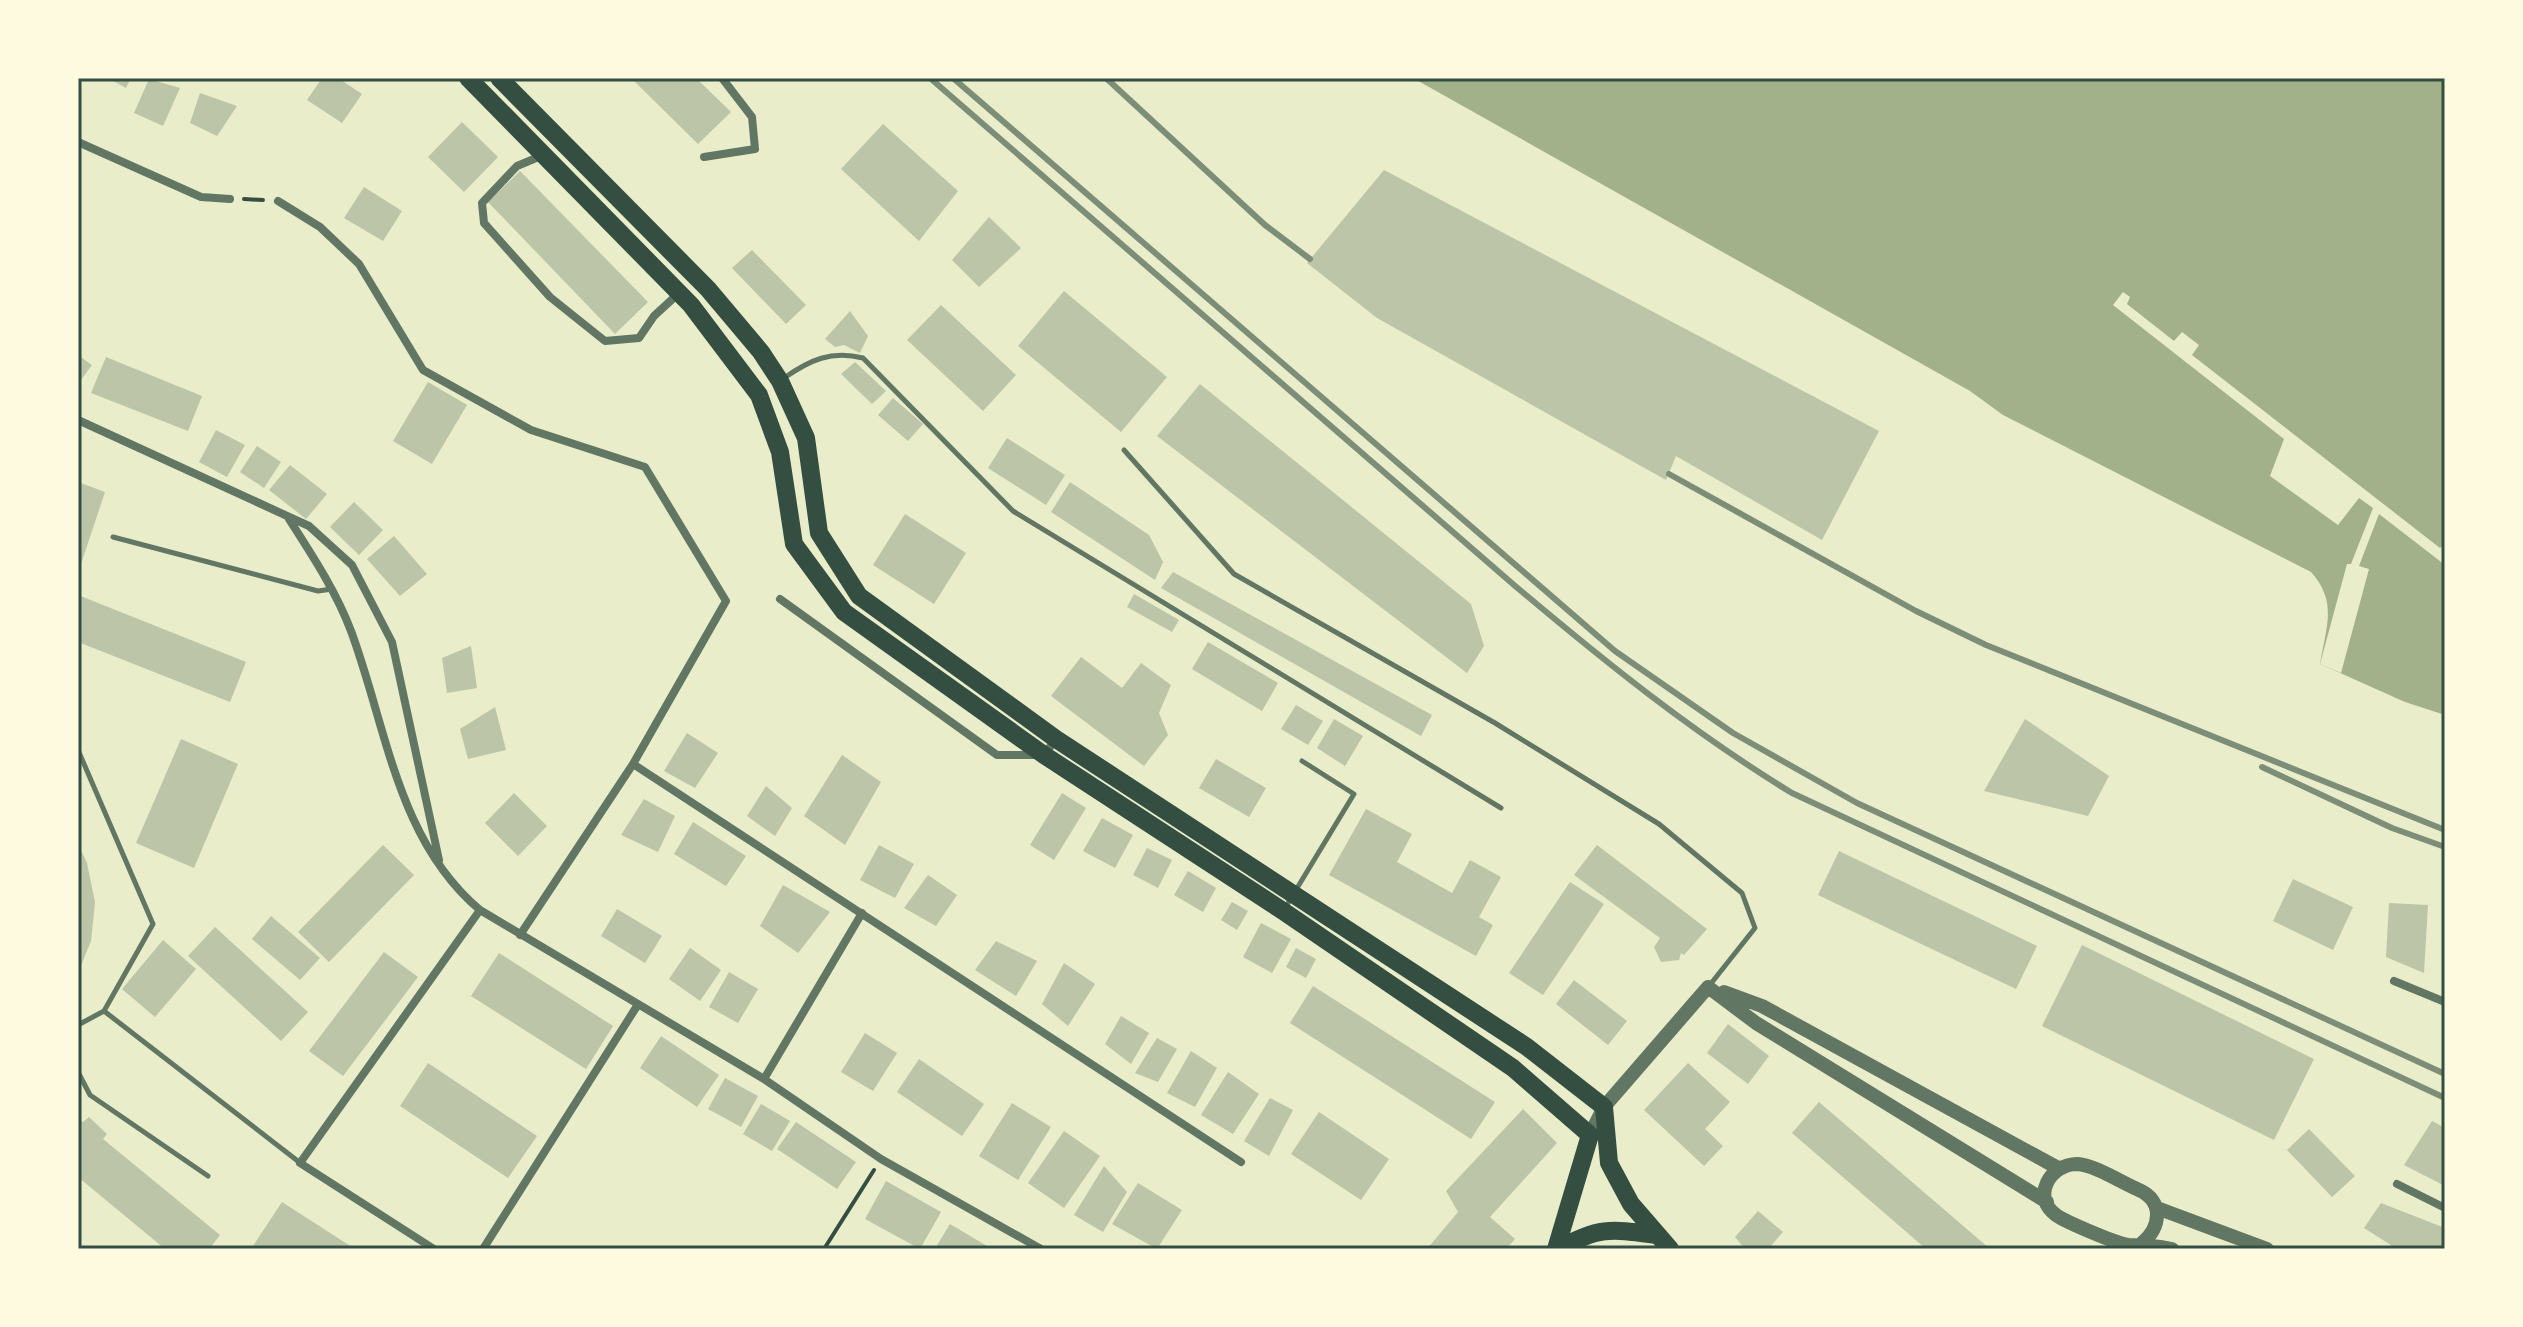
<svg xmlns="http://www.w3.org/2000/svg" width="2523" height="1327" font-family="'Alegreya Sans',sans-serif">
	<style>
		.water { fill: #a3b18a }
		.pier { fill: #e9edc9 }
		.building { fill: #bcc5a7 }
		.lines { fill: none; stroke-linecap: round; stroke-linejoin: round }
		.path { stroke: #344e41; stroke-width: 4 }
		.service { stroke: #617663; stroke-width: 5 }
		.minor { stroke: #617663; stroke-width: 8 }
		.tertiary { stroke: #617663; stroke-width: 14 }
		.primary { stroke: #344e41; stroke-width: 18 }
		.rail { stroke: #7c8e77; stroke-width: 6 }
		.neatline { fill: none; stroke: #344e41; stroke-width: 3 }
	</style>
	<rect width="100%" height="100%" fill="#e9edc9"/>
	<path class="water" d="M 1413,78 L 2445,78 L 2445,715 L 2405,702 L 2320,664 C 2326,627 2338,602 2311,572 L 2003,415 L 1970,391 Z"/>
	<path class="pier" d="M 2123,292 L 2130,297 L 2127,304 L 2174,341 L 2182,332 L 2199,345 L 2192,355 L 2440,548 L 2445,544 L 2445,565 L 2379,514 L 2359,566 L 2369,569 L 2341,673 L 2320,664 L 2347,564 L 2351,564 L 2373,508 L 2359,498 L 2338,525 L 2270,476 L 2284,439 L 2113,305 Z"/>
	<path class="building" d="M 108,78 L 131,78 L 126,88 Z
		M 322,78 L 338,78 L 362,94 L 342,123 L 307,100 Z
		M 631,78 L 696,78 L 731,112 L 698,144 Z
		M 149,79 L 180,88 L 163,126 L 134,113 Z
		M 200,93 L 237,106 L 217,136 L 190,123 Z
		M 462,122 L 498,157 L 464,192 L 428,157 Z
		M 883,124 L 958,191 L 919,241 L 841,169 Z
		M 1384,170 L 1879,431 L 1822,540 L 1676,456 L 1666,480 L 1377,318 L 1307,263 Z
		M 520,171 L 648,302 L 615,334 L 488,202 Z
		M 364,187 L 402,211 L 383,241 L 344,218 Z
		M 989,217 L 1021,248 L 979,287 L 952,260 Z
		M 752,250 L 806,305 L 786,324 L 732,268 Z
		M 1064,291 L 1167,377 L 1121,432 L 1018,346 Z
		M 941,305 L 1016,375 L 983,411 L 907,340 Z
		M 850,311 L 868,336 L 860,353 L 844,345 L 835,347 L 825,339 Z
		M 78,355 L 92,365 L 78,384 Z
		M 106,357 L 202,396 L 188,431 L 91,393 Z
		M 855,362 L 886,391 L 872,404 L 841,374 Z
		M 428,382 L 467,405 L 432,464 L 393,441 Z
		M 1200,384 L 1471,604 L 1484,646 L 1467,673 L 1157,436 Z
		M 893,398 L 923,424 L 908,441 L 878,415 Z
		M 216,430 L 245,445 L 227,477 L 199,462 Z
		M 1007,438 L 1065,475 L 1046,505 L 988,468 Z
		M 257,446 L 281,462 L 264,488 L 240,472 Z
		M 290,465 L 327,494 L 306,519 L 269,490 Z
		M 78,482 L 105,492 L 81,564 L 78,563 Z
		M 1070,482 L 1149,535 L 1163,562 L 1155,580 L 1051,512 Z
		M 354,502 L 383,530 L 359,555 L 330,527 Z
		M 905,514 L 966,553 L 934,604 L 873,565 Z
		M 394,536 L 427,574 L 400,596 L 367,559 Z
		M 1173,572 L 1432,715 L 1421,736 L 1161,588 Z
		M 1134,594 L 1179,620 L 1172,632 L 1127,607 Z
		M 78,595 L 246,662 L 230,702 L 78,642 Z
		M 1208,642 L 1278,683 L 1262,711 L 1192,669 Z
		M 471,646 L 477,688 L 447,693 L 442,658 Z
		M 1081,657 L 1122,688 L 1141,663 L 1171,685 L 1159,713 L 1168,735 L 1144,766 L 1051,696 Z
		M 1296,705 L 1323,721 L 1308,745 L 1281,729 Z
		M 495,707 L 506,750 L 468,759 L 460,729 Z
		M 1334,719 L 1363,736 L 1345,766 L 1317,748 Z
		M 2025,719 L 2109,776 L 2088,816 L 1984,791 Z
		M 687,733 L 718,753 L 695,788 L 664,771 Z
		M 181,739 L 238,764 L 194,868 L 136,843 Z
		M 842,755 L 881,782 L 845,845 L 804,816 Z
		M 1216,759 L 1266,788 L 1249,817 L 1199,788 Z
		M 766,786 L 792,808 L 775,836 L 747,816 Z
		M 514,793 L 547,826 L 518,856 L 485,823 Z
		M 1062,793 L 1086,808 L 1054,860 L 1030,845 Z
		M 644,799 L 675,816 L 658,852 L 621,835 Z
		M 1366,809 L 1412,834 L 1397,862 L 1452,893 L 1470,860 L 1501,877 L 1479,917 L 1493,925 L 1476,956 L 1329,875 Z
		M 1102,818 L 1133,835 L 1115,868 L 1083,851 Z
		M 693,822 L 746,856 L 726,886 L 674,854 Z
		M 78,844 L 87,863 L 95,902 L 91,941 L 78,973 Z
		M 383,845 L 414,875 L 329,962 L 298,932 Z
		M 879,845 L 914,864 L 895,898 L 860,880 Z
		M 1597,845 L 1707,929 L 1684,955 L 1681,953 L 1679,960 L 1661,962 L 1654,947 L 1660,938 L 1574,875 Z
		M 1147,848 L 1172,860 L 1158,888 L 1133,875 Z
		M 1839,851 L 2037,946 L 2016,989 L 1818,895 Z
		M 1188,871 L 1216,888 L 1203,912 L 1174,895 Z
		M 928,875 L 957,895 L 936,926 L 904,908 Z
		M 2293,879 L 2353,907 L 2333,950 L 2273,921 Z
		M 1570,882 L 1604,904 L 1543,995 L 1509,973 Z
		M 783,885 L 830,912 L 798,953 L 760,926 Z
		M 1232,902 L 1248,911 L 1237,930 L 1221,920 Z
		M 2389,903 L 2428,905 L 2424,973 L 2386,957 Z
		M 617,909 L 662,936 L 645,963 L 601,936 Z
		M 271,916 L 320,958 L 300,980 L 252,939 Z
		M 1261,923 L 1291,939 L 1272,973 L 1243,957 Z
		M 215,927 L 308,1012 L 281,1041 L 188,956 Z
		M 163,940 L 196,969 L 155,1017 L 122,989 Z
		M 996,941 L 1037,961 L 1016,996 L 975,970 Z
		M 2082,945 L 2314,1059 L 2274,1140 L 2042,1026 Z
		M 690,948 L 721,970 L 700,1001 L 669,979 Z
		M 1296,948 L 1316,959 L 1306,978 L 1286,967 Z
		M 384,952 L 418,977 L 343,1076 L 309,1051 Z
		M 499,953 L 613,1026 L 586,1069 L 471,996 Z
		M 1064,963 L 1095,984 L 1068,1026 L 1042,1004 Z
		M 729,972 L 758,989 L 738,1023 L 709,1007 Z
		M 1574,980 L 1627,1021 L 1608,1045 L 1556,1004 Z
		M 1313,986 L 1495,1102 L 1471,1139 L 1290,1023 Z
		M 1121,1016 L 1149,1033 L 1131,1064 L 1105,1044 Z
		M 1728,1024 L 1769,1056 L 1748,1084 L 1707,1053 Z
		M 865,1033 L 897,1053 L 873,1091 L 841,1072 Z
		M 661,1036 L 719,1075 L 697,1107 L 640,1068 Z
		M 1157,1038 L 1177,1049 L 1158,1082 L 1135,1073 Z
		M 1191,1051 L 1217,1068 L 1195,1107 L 1167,1093 Z
		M 919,1059 L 984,1104 L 962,1136 L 897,1092 Z
		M 428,1063 L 537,1136 L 508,1178 L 400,1106 Z
		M 1688,1063 L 1730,1102 L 1705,1129 L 1723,1146 L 1704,1166 L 1644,1110 Z
		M 1228,1072 L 1259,1094 L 1233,1134 L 1201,1115 Z
		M 725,1078 L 758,1096 L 741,1127 L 708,1109 Z
		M 1270,1098 L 1293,1110 L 1269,1156 L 1244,1141 Z
		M 1819,1102 L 1990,1249 L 1926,1249 L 1792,1133 Z
		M 1012,1103 L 1051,1127 L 1018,1180 L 979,1156 Z
		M 761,1104 L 790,1121 L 772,1151 L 743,1134 Z
		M 1523,1109 L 1557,1143 L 1490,1217 L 1515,1239 L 1506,1249 L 1427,1249 L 1458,1212 L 1446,1191 Z
		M 1319,1112 L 1389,1159 L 1361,1200 L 1291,1154 Z
		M 89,1117 L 107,1134 L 103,1139 L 220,1235 L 209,1249 L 165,1249 L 78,1177 L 78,1118 L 83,1122 Z
		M 2432,1121 L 2445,1128 L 2445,1186 L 2404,1165 Z
		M 796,1122 L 856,1162 L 837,1189 L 777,1149 Z
		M 2309,1129 L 2355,1176 L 2332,1197 L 2287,1150 Z
		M 1064,1131 L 1100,1156 L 1064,1208 L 1028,1183 Z
		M 1104,1166 L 1127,1192 L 1103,1232 L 1074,1215 Z
		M 886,1181 L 941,1212 L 920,1249 L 865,1219 Z
		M 1138,1183 L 1182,1210 L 1157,1249 L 1112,1224 Z
		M 282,1202 L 355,1249 L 251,1249 Z
		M 2381,1203 L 2445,1228 L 2445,1249 L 2397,1249 L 2364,1228 Z
		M 1758,1211 L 1783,1232 L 1768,1249 L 1745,1249 L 1735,1237 Z
		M 950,1224 L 992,1249 L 936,1247 Z"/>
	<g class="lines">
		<path class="path" d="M 244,199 L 263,200
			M 824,1249 L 874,1170"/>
		<path class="service" d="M 784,378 C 810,360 831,350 863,358 L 1013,511 L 1501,808
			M 1124,450 L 1234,574 L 1495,723 L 1659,824 L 1742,893 L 1755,928 L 1709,986
			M 113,537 L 318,591 L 332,589
			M 78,750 L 153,924 L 104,1011 L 299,1162
			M 1285,908 L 1354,794 L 1302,761
			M 78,1025 L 104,1011
			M 78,1072 L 90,1095 L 208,1176"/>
		<path class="minor" d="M 78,142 L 201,197 L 230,199
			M 541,156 L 517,166 L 482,203 L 484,223 L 550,297 L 605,341 L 639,338 L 654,316 L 679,293
			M 704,157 L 755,149 L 752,117 L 722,78
			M 278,201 L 320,227 L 359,264 L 423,370 L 531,430 L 645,467 L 726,601 L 633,764 L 520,935
			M 78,420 L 309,526 L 352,565 L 392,642 L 439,860
			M 289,519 C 312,555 336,591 351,631 C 387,728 397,840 480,910 L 764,1079 L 881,1159 L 1041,1249
			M 780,599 L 997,755 L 1044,755 L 1056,739
			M 633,764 L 1241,1162
			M 2394,981 L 2445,1002
			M 764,1079 L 862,913
			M 2397,1184 L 2445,1208
			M 434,1249 L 300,1163 L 480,910
			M 483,1249 L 637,1006"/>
		<path class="tertiary" d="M 1708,987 L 1756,1023 L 2047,1202
			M 1724,992 L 1762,1006 L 2058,1168
			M 1590,1135 L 1604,1107 L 1708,987
			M 2157,1208 L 2267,1249
			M 2142,1243 C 2161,1227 2164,1201 2139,1190 C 2122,1183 2095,1165 2077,1164 C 2050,1164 2031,1197 2056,1215 C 2066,1222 2117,1244 2129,1245 C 2144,1245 2157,1246 2172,1249"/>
		<path class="primary" d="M 468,78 L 691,305 L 759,395 L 780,452 L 794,544 L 844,612 L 1044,755 L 1283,911 L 1513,1068 L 1590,1135 L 1556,1249
			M 499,78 L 708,289 L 761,352 L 780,381 L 806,438 L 819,533 L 859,596 L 1056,739 L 1527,1047 L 1604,1107 L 1609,1163 L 1631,1204 L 1670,1249
			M 1559,1249 C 1599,1226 1612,1229 1657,1235"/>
		<path class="rail" d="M 930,78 L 1514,585 C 1604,661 1692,732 1792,793 L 2445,1098
			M 953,78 L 1615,651 L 1733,733 L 1857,803 L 2445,1074
			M 1106,78 L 1265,225 L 1310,259
			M 1669,474 L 1916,611 L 1986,645 L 2445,830
			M 2262,767 L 2392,828 L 2445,847"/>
	</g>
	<rect width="2523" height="1327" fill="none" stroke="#fefae0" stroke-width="160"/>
	<rect x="80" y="80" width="2363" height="1167" class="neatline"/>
</svg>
